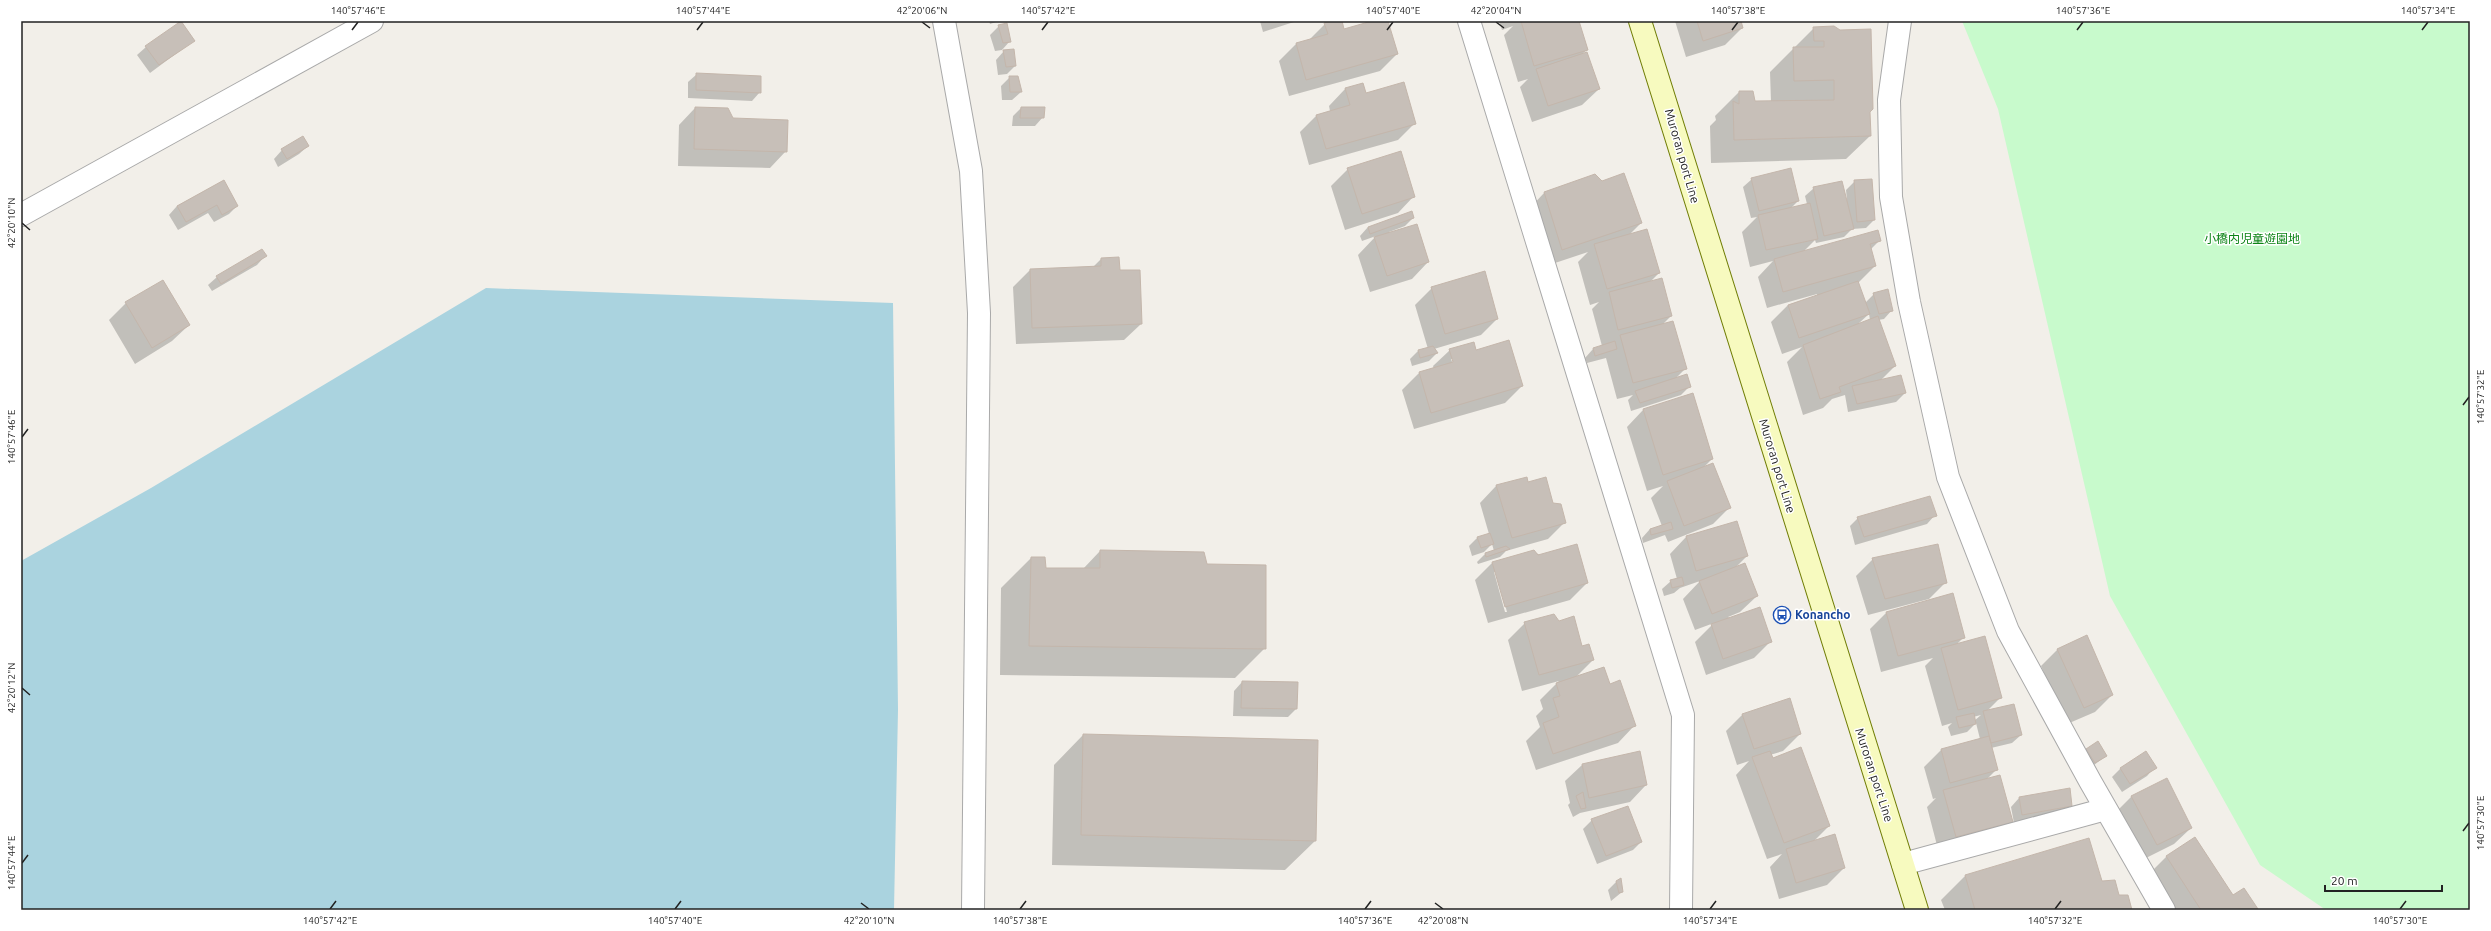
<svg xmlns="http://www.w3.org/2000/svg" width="2491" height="931" font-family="Ubuntu,'Noto Sans JP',sans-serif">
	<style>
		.park { fill: #c8facc }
		.water { fill: #aad3df }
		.shadow { fill: #0003; fill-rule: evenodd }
		.building { fill: #c7bfb8; stroke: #c4b6ab }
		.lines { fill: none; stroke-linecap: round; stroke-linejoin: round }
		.minor-casing { stroke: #a9a9a9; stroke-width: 24 }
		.secondary-casing { stroke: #707d05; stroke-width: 24 }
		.minor { stroke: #fff; stroke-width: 22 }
		.secondary { stroke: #f7fabf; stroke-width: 22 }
		.ticks { fill: none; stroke: #222; stroke-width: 1.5 }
		.labels { text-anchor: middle; stroke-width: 3; stroke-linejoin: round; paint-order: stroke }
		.street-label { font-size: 12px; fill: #222; stroke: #fff }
		.park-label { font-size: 12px; fill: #0c8416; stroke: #fff }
		.transit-label { font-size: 12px; font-weight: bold; fill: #164399; stroke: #fff; text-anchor: start }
		.neatline { fill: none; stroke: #222; stroke-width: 1.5 }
		.ticks-label { font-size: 10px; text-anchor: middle; fill: #222 }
	</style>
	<rect width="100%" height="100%" fill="#f2efe9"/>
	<path class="park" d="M 1962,21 L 2470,21 L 2470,910 L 2326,910 L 2260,865 L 2110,596 L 1998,109 Z"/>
	<path class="water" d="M 486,288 L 893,303 L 898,710 L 894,910 L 21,910 L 21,561 L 151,488 Z"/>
	<path class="shadow" d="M 989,21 L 999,21 L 990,24 Z
		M 1260,21 L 1297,21 L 1263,32 Z
		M 1336,21 L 1341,21 L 1343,30 L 1375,21 L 1387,21 L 1397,54 L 1380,71 L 1289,96 L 1279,61 L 1296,44 L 1308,41 L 1325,24 Z
		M 1499,21 L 1578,21 L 1587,50 L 1581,55 L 1599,89 L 1582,105 L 1532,122 L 1520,87 L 1528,79 L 1518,82 L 1504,35 L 1513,26 L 1502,30 Z
		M 1675,21 L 1740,21 L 1742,28 L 1725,45 L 1686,57 Z
		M 999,26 L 1010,41 L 1002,50 L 995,51 L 990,35 Z
		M 1834,27 L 1869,111 L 1870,136 L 1846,159 L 1711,163 L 1710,126 L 1716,120 L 1715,116 L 1739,92 L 1755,102 L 1771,102 L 1770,72 L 1814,28 Z
		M 193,41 L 150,73 L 137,55 L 146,47 Z
		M 1004,51 L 1015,66 L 1007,74 L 998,75 L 996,60 Z
		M 697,74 L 760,92 L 752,101 L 688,98 L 688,82 Z
		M 1010,77 L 1021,92 L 1012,100 L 1002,100 L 1001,86 Z
		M 1363,84 L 1365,94 L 1415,123 L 1398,140 L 1309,165 L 1300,132 L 1317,115 L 1330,111 L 1329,106 L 1345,89 Z
		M 695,108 L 732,119 L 786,151 L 770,168 L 678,166 L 679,125 Z
		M 1021,108 L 1044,108 L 1043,117 L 1035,126 L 1012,126 L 1013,116 Z
		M 308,146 L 299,154 L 278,167 L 274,159 L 282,150 Z
		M 1348,169 L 1414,196 L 1398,213 L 1345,230 L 1331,186 Z
		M 1594,175 L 1641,223 L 1628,236 L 1659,273 L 1649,283 L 1671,316 L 1662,325 L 1686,368 L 1675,379 L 1689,387 L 1681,395 L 1631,411 L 1628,400 L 1633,395 L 1617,399 L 1606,358 L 1587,363 L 1585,358 L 1593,349 L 1602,346 L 1592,309 L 1599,302 L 1590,305 L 1578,262 L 1588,252 L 1546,266 L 1528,210 L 1544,193 Z
		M 1752,179 L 1798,201 L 1791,208 L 1807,204 L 1805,196 L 1814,188 L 1847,200 L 1846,190 L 1855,181 L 1874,220 L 1866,228 L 1852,229 L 1844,237 L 1816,243 L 1815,240 L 1803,252 L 1880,240 L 1870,250 L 1875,266 L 1858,283 L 1865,303 L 1874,294 L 1892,310 L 1884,319 L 1878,320 L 1895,366 L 1880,381 L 1905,393 L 1896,402 L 1848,412 L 1845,395 L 1832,399 L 1823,408 L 1803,415 L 1787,362 L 1802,347 L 1782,354 L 1771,322 L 1788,305 L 1817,296 L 1817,294 L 1767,308 L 1758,277 L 1773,261 L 1750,267 L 1742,232 L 1757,217 L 1751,218 L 1743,187 ZM 1869,314 L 1870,320 L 1858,324 Z
		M 223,181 L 237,206 L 229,214 L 214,222 L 208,213 L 178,230 L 169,215 L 177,206 Z
		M 1413,218 L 1405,226 L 1389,232 L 1390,233 L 1428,262 L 1412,279 L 1370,292 L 1358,255 L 1376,236 L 1362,241 L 1360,236 L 1368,227 Z
		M 265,256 L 257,265 L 212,291 L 208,285 L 217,277 Z
		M 1101,259 L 1119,271 L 1141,324 L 1124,340 L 1016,344 L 1013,287 L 1030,270 L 1092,268 Z
		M 163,281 L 189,325 L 172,341 L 135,364 L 109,320 L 126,303 Z
		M 1432,288 L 1497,319 L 1481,335 L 1434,349 L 1437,353 L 1429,361 L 1412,366 L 1410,359 L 1418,351 L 1428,349 L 1415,305 Z
		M 1450,350 L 1475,351 L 1522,386 L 1505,403 L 1414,429 L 1402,390 L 1419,373 L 1434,369 L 1433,366 ZM 1451,359 L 1454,359 L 1454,367 Z
		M 1692,395 L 1712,459 L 1704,467 L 1729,508 L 1713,524 L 1668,542 L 1665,535 L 1643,543 L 1642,538 L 1650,529 L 1662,526 L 1651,498 L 1663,486 L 1647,491 L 1627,427 L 1643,410 Z
		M 1527,483 L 1565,522 L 1548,539 L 1506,551 L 1500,557 L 1478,564 L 1477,562 L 1485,554 L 1494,551 L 1492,544 L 1484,552 L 1472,556 L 1469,546 L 1477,538 L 1489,534 L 1480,503 L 1496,486 Z
		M 1935,515 L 1927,524 L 1855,545 L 1850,526 L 1858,518 Z
		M 1686,537 L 1747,556 L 1734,569 L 1757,596 L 1740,612 L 1728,617 L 1771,641 L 1754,658 L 1706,675 L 1695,642 L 1714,623 L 1695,630 L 1683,599 L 1700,581 L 1680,588 L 1674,593 L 1664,596 L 1662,589 L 1671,581 L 1677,579 L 1670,554 Z
		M 1100,551 L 1206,565 L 1265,648 L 1235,678 L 1000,675 L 1001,588 L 1031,558 L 1044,558 L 1045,569 L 1083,569 Z
		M 1533,551 L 1587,583 L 1570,600 L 1488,623 L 1475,580 L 1492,563 ZM 1494,572 L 1496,572 L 1507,612 L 1505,612 Z
		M 1873,559 L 1946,582 L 1929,599 L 1868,615 L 1856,576 Z
		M 1886,613 L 1964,637 L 1956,645 L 2001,697 L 1987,711 L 2021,735 L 2012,743 L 1991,748 L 1996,770 L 1987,779 L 2012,821 L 1995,838 L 1939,853 L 1927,807 L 1936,798 L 1933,799 L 1924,767 L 1941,750 L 1980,739 L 1976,723 L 1967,732 L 1951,736 L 1948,727 L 1952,723 L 1942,726 L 1925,666 L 1933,658 L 1881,672 L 1870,629 ZM 1981,715 L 1974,721 L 1973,717 Z
		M 1525,623 L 1582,647 L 1593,660 L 1576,677 L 1609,685 L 1634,726 L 1618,743 L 1536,770 L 1526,741 L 1540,727 L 1536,716 L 1543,709 L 1540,700 L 1559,681 L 1522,691 L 1508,640 Z
		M 2058,649 L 2112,695 L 2095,712 L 2067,724 L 2041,666 Z
		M 1242,682 L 1296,709 L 1288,717 L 1233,716 L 1234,691 Z
		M 1742,715 L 1800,734 L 1783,751 L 1770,755 L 1829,826 L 1813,842 L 1844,868 L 1827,885 L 1779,899 L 1770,867 L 1782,854 L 1767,859 L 1736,775 L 1749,761 L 1737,765 L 1726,731 Z
		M 1083,735 L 1315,841 L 1285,870 L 1052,865 L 1054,765 Z
		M 2086,749 L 2106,756 L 2086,771 L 2078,758 Z
		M 1640,752 L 1646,785 L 1630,802 L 1580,813 L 1573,817 L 1568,805 L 1570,803 L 1565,781 L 1582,765 Z
		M 2155,767 L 2147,776 L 2122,792 L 2112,777 L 2120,769 Z
		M 2132,796 L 2191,828 L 2174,844 L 2140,861 L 2115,813 Z
		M 2019,798 L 2071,805 L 2063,814 L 2014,823 L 2011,807 Z
		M 1592,820 L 1641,842 L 1633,850 L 1597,864 L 1583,829 Z
		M 2167,856 L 2233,896 L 2257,909 L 2174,910 L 2150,873 Z
		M 1965,876 L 2101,882 L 2131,910 L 1945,910 L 1941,900 Z
		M 1617,881 L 1622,892 L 1611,901 L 1608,890 Z"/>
	<path class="building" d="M 181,21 L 195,41 L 159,65 L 145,46 Z
		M 1332,21 L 1342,21 L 1344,29 L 1372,21 L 1388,21 L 1398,54 L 1306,80 L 1296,43 L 1328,34 L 1324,23 Z
		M 1521,21 L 1579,21 L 1588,50 L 1534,66 Z
		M 1697,21 L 1741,21 L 1743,28 L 1703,41 Z
		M 1007,23 L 1011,42 L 1003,43 L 998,25 Z
		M 1834,26 L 1840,30 L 1871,29 L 1873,109 L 1870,112 L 1871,136 L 1734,140 L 1733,101 L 1739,104 L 1739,91 L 1753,91 L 1755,101 L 1834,100 L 1834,80 L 1794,81 L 1793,47 L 1824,47 L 1824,41 L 1814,41 L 1813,27 Z
		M 1014,49 L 1016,66 L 1006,67 L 1003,50 Z
		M 1587,52 L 1600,89 L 1548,106 L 1536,69 Z
		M 696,73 L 761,76 L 761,93 L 696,90 Z
		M 1009,76 L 1018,76 L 1022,92 L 1010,92 Z
		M 1404,82 L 1416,124 L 1326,149 L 1316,115 L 1350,105 L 1345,88 L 1363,83 L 1366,93 Z
		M 695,107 L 728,108 L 733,118 L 788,120 L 787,152 L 694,149 Z
		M 1021,107 L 1045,107 L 1044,118 L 1020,118 Z
		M 303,136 L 309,146 L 287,159 L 281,149 Z
		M 1401,151 L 1415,197 L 1362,214 L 1347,168 Z
		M 1791,168 L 1799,201 L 1759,211 L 1751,178 Z
		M 1624,173 L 1642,223 L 1562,250 L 1544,192 L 1595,174 L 1602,181 Z
		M 1872,179 L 1875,220 L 1857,222 L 1854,180 Z
		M 224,180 L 238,206 L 222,215 L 217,205 L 186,222 L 177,206 Z
		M 1842,181 L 1854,229 L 1824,236 L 1813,187 Z
		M 1810,203 L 1818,239 L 1766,250 L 1758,215 Z
		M 1412,211 L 1414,218 L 1370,234 L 1368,227 Z
		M 1417,224 L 1429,262 L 1387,276 L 1374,237 Z
		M 1647,229 L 1660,273 L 1607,289 L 1594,244 Z
		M 1878,230 L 1881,241 L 1870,244 L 1876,266 L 1783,292 L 1774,259 Z
		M 262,249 L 267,256 L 221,284 L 216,276 Z
		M 1119,257 L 1120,270 L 1140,270 L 1142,324 L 1032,328 L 1030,269 L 1101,266 L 1101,258 Z
		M 1485,271 L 1498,319 L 1445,334 L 1431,287 Z
		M 1662,278 L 1672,316 L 1618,330 L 1609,292 Z
		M 163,280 L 190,325 L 152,348 L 125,302 Z
		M 1858,281 L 1870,314 L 1799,338 L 1788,305 Z
		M 1888,289 L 1893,311 L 1879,314 L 1873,293 Z
		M 1878,316 L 1896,366 L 1839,387 L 1841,392 L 1820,399 L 1803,345 Z
		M 1673,321 L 1687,369 L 1633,383 L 1620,335 Z
		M 1509,340 L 1523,386 L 1431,413 L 1419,372 L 1453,362 L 1449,349 L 1474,342 L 1476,350 Z
		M 1615,341 L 1617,349 L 1595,356 L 1593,348 Z
		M 1433,346 L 1438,353 L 1420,358 L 1418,350 Z
		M 1687,374 L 1691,387 L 1640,403 L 1635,391 Z
		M 1901,375 L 1906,393 L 1857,404 L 1852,386 Z
		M 1693,393 L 1713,459 L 1663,475 L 1643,409 Z
		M 1713,463 L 1731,508 L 1684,526 L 1667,481 Z
		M 1527,477 L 1528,482 L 1546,477 L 1553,503 L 1561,504 L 1566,523 L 1512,538 L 1496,485 Z
		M 1930,496 L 1937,516 L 1864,537 L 1857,517 Z
		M 1737,521 L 1748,556 L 1696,571 L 1686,536 Z
		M 1671,522 L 1673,529 L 1651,535 L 1650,529 Z
		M 1490,533 L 1494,544 L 1481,548 L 1477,537 Z
		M 1577,544 L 1588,583 L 1505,607 L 1492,562 L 1534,550 L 1538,555 Z
		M 1938,544 L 1947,583 L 1885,599 L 1872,558 Z
		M 1506,546 L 1510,549 L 1486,557 L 1485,553 Z
		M 1100,550 L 1204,552 L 1207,564 L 1266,565 L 1266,649 L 1029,646 L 1031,557 L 1045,557 L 1046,568 L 1100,568 Z
		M 1745,563 L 1758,596 L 1712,614 L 1699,581 Z
		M 1682,577 L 1684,585 L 1672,588 L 1670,580 Z
		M 1953,593 L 1965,638 L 1898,656 L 1886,612 Z
		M 1760,607 L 1772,642 L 1723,659 L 1711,624 Z
		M 1554,614 L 1559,621 L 1574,616 L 1582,646 L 1589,644 L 1594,660 L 1539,675 L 1524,622 Z
		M 2087,635 L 2113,695 L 2084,708 L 2057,649 Z
		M 1985,636 L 2002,698 L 1958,710 L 1941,648 Z
		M 1604,667 L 1610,684 L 1620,680 L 1636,726 L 1553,754 L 1543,723 L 1559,717 L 1553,698 L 1560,696 L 1556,683 Z
		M 1242,681 L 1298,682 L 1297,709 L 1241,708 Z
		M 1790,698 L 1801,734 L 1754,749 L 1742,714 Z
		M 2014,704 L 2022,735 L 1991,743 L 1983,711 Z
		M 1974,713 L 1976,724 L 1959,728 L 1956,717 Z
		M 1083,734 L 1318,740 L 1316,841 L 1081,835 Z
		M 1989,736 L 1998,770 L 1950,783 L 1941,749 Z
		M 2098,741 L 2107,756 L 2095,763 L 2086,749 Z
		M 1801,747 L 1830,826 L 1784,843 L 1752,757 L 1770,751 L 1773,758 Z
		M 1640,751 L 1647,785 L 1589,798 L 1582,764 Z
		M 2146,751 L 2157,768 L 2130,784 L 2120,768 Z
		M 2000,775 L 2013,822 L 1956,837 L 1943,790 Z
		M 2167,778 L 2192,828 L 2157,845 L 2131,796 Z
		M 2070,788 L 2072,806 L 2022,815 L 2019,797 Z
		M 1583,792 L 1586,808 L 1581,809 L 1576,796 Z
		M 1628,806 L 1642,842 L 1606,856 L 1591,819 Z
		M 1835,834 L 1845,868 L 1796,883 L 1786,849 Z
		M 2195,837 L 2233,895 L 2244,888 L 2258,909 L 2201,910 L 2166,856 Z
		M 2089,838 L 2102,881 L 2115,880 L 2119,895 L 2128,895 L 2132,910 L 1975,910 L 1965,875 Z
		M 1621,878 L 1623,892 L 1619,893 L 1616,881 Z"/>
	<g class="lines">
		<defs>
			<path id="minor" d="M 944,21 L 971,171 L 979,313 L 973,910
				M 1469,21 L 1683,715 L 1681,910
				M 1900,21 L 1889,100 L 1891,197 L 1909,302 L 1948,477 L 2008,631 L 2090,781 L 2164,910
				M 21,215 L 372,21
				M 1903,864 L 2106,809"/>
			<path id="secondary" d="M 1640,21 L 1917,910"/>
		</defs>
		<use href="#minor" class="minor-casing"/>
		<use href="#secondary" class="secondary-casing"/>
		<use href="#minor" class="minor"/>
		<use href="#secondary" class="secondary"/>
	</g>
	<path class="ticks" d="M 922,22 L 930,28M 1496,22 L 1504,28M 352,30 L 358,22M 697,30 L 703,22M 1042,30 L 1048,22M 1387,30 L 1393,22M 1732,30 L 1738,22M 2077,30 L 2083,22M 2422,30 L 2428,22M 22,223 L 30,230M 2463,405 L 2469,397M 22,437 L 28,429M 22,688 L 30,695M 2463,831 L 2469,823M 22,863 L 28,855M 861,903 L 869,909M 1435,903 L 1443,909M 330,909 L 336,901M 675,909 L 681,901M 1020,909 L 1026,901M 1365,909 L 1371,901M 1710,909 L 1716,901M 2055,909 L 2061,901M 2400,909 L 2406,901"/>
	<defs>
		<symbol id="bus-ring" viewBox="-11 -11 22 22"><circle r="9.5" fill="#fff" stroke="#1a4fb4" stroke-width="1.5"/><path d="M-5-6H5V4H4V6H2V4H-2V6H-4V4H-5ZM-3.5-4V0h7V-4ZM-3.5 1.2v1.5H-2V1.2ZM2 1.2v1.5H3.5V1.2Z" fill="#1a4fb4"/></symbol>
	</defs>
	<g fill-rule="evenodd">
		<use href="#bus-ring" x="1772" y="605" width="20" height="20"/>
	</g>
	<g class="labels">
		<g class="street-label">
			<text transform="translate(1682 156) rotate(74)" y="4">Muroran port Line</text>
			<text transform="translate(1777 466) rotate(73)" y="4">Muroran port Line</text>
			<text transform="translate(1874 775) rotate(72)" y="4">Muroran port Line</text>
		</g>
		<g class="park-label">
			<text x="2252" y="243">小橋内児童遊園地</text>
		</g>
		<g class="transit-label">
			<text x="1795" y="619">Konancho</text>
		</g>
	</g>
	<rect width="2491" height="931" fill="none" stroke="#ffffff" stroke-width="44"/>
	<path d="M2325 885v6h117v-6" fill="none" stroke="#222222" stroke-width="2"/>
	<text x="2331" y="885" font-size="12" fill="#222222" stroke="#ffffff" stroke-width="3" paint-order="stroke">20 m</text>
	<rect x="22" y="22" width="2447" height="887" class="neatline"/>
	<g class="ticks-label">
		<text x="358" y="14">140°57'46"E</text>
		<text x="703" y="14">140°57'44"E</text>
		<text x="922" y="14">42°20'06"N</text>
		<text x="1048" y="14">140°57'42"E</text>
		<text x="1393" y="14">140°57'40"E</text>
		<text x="1496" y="14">42°20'04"N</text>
		<text x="1738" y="14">140°57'38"E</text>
		<text x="2083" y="14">140°57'36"E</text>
		<text x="2428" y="14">140°57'34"E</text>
		<text transform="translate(11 223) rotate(-90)" y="4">42°20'10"N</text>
		<text transform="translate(2480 397) rotate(-90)" y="4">140°57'32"E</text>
		<text transform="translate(11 437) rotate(-90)" y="4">140°57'46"E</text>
		<text transform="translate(11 688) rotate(-90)" y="4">42°20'12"N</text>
		<text transform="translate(2480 823) rotate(-90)" y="4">140°57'30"E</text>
		<text transform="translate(11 863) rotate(-90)" y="4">140°57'44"E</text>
		<text x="330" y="924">140°57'42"E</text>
		<text x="675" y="924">140°57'40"E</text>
		<text x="869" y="924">42°20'10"N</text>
		<text x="1020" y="924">140°57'38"E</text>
		<text x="1365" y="924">140°57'36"E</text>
		<text x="1443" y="924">42°20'08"N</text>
		<text x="1710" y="924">140°57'34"E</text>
		<text x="2055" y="924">140°57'32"E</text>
		<text x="2400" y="924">140°57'30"E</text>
	</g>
</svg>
